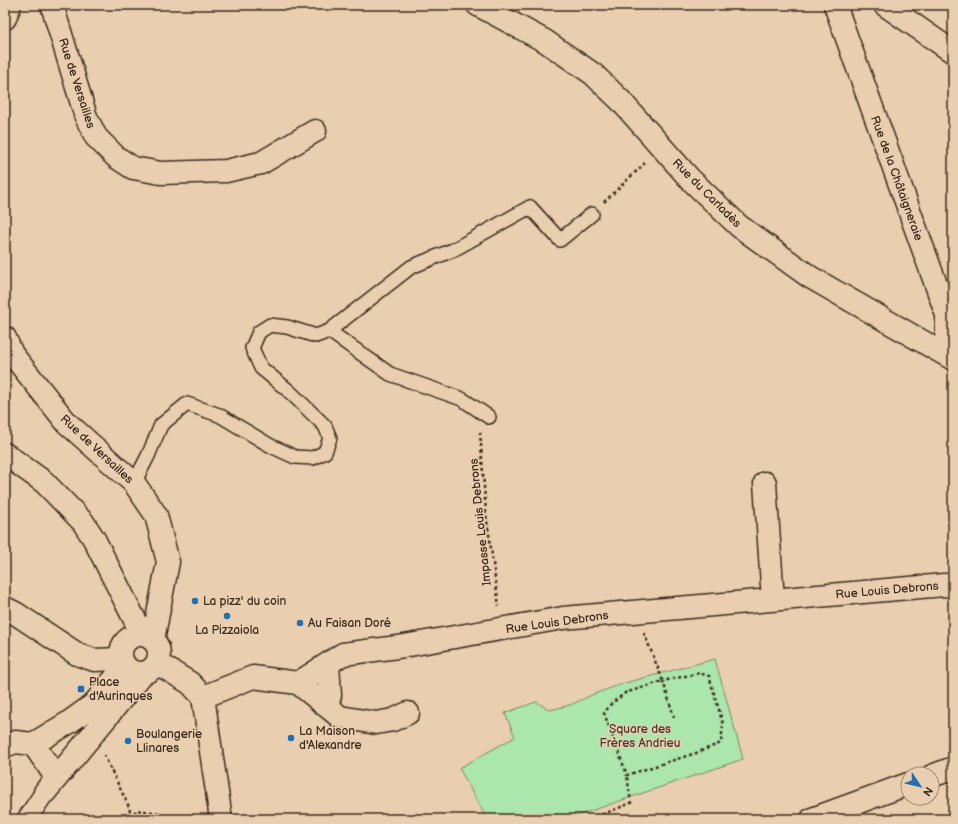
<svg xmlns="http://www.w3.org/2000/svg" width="958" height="824" font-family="'Balsamiq Sans',sans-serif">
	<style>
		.green { fill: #abe6ac; stroke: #738865 }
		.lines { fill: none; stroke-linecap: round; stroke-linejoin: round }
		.service-casing { stroke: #3b2a1e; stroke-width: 16 }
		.pedestrian-casing { stroke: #3b2a1e; stroke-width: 22 }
		.minor-casing { stroke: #3b2a1e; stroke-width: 25 }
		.tertiary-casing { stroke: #3b2a1e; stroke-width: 25 }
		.secondary-casing { stroke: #3b2a1e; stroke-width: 25 }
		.path { stroke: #3b2a1e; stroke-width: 2.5; stroke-dasharray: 3 3; stroke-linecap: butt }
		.service { stroke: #e9cfb0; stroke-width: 13 }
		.pedestrian { stroke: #e9cfb0; stroke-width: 19 }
		.minor { stroke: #e9cfb0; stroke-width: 22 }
		.tertiary { stroke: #e9cfb0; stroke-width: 22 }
		.secondary { stroke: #e9cfb0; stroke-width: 22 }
		.poi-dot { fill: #1f6fb2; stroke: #e9cfb0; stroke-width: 1.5 }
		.labels { text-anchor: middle; stroke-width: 3; stroke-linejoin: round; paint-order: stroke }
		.street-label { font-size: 12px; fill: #3b2a1e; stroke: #e9cfb0 }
		.poi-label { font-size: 12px; fill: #3b2a1e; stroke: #e9cfb0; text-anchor: start }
		.park-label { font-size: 12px; fill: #463d2c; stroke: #e9cfb0 }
	</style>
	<rect width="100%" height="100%" fill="#e9cfb0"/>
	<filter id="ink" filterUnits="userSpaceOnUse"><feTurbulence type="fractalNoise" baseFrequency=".025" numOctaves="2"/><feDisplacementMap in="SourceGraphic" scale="8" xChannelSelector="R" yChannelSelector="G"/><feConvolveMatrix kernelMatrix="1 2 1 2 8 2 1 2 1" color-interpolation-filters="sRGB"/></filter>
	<g filter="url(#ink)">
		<path class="green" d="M 715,659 L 743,759 L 567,819 L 487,819 L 459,768 L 515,737 L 505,713 L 536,702 L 550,710 L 570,705 L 594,694 L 625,683 Z"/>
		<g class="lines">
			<defs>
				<path id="service" d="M 329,331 L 390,374 L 462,399 L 489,417
					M 134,483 L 148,456 L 161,425 L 187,404 L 219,415 L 271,446 L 295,457 L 313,458 L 325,452 L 330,438 L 325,426 L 289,391 L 261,368 L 252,348 L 259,332 L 270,325 L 287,327 L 316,336 L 329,331 L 411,267 L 453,250 L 530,207 L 560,240 L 592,214"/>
				<path id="pedestrian" d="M 27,819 L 45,792"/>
				<path id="minor" d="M 52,5 L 86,117 L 96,137 L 116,157 L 133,168 L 161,173 L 226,171 L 261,163 L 315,131
					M 478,5 L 545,41 L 593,74 L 620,100 L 690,179 L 739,226 L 810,277 L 953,359
					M 835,5 L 947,315 L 947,339 L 941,352
					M 885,5 L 953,52
					M 5,18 L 10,5
					M 5,338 L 12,354 L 67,423 L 134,483 L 156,515 L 168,562 L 153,640
					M 765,483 L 773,600
					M 298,683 L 340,717 L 376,723 L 393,720 L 408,713
					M 203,697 L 253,677 L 298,683 L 343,654 L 398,647 L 563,618 L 944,585 L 953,586
					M 324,704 L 330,696 L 328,664
					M 33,744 L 68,723 L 93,705 L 125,666
					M 33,744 L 56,777
					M 5,746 L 15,742 L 33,744
					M 45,792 L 143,673"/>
				<path id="tertiary" d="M 5,608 L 15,613 L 77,654 L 94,660 L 121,659
					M 932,776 L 953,768
					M 812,819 L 908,784"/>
				<path id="secondary" d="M 5,454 L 44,482 L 83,522 L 94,539 L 142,634
					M121 654a19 19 0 1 1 38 0a19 19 0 1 1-38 0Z
					M 157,663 L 190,683 L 203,697 L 221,819"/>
			</defs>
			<use href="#service" class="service-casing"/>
			<use href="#pedestrian" class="pedestrian-casing"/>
			<use href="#minor" class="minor-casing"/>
			<use href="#tertiary" class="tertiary-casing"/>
			<use href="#secondary" class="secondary-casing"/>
			<path class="path" d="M 604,202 L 645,163
				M 480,432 L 486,513 L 499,606
				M 644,633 L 663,681 L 625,693 L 611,704 L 604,713 L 627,775 L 696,753 L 721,743 L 723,724 L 709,676 L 699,673 L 663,681 L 674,717
				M 104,755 L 130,809 L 128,819
				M 132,819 L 136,810 L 160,813
				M 591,819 L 631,803 L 627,775"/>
			<use href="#service" class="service"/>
			<use href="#pedestrian" class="pedestrian"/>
			<use href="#minor" class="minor"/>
			<use href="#tertiary" class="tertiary"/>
			<use href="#secondary" class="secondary"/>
		</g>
	</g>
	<g class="poi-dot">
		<circle cx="195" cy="601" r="4"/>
		<circle cx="227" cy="616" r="4"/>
		<circle cx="300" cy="623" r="4"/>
		<rect x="77" y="685" width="8" height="8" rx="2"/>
		<circle cx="291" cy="738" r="4"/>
		<circle cx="128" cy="741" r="4"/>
	</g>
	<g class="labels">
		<g class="street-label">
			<text transform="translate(77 83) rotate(72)" y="4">Rue de Versailles</text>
			<text transform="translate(897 178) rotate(70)" y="4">Rue de la Châtaigneraie</text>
			<text transform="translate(707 193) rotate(45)" y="4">Rue du Carladès</text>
			<text transform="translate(97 449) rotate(43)" y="4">Rue de Versailles</text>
			<text transform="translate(480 522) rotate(-96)" y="4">Impasse Louis Debrons</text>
			<text transform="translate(887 590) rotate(-5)" y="4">Rue Louis Debrons</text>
			<text transform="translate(557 622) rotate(-8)" y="4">Rue Louis Debrons</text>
		</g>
		<g class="poi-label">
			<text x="203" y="605">La pizz' du coin</text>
			<text x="308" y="627">Au Faisan Doré</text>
			<text x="227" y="634" text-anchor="middle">La Pizzaiola</text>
			<text x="89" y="686">Place<tspan x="89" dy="14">d'Aurinques</tspan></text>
			<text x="299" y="735">La Maison<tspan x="299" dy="14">d'Alexandre</tspan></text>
			<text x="136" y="738">Boulangerie<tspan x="136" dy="14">Llinares</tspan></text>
		</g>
		<g class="park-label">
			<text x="640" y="733">Square des<tspan x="640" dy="14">Frères Andrieu</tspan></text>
		</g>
	</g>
	<rect width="958" height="824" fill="none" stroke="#e9cfb0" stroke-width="20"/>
	<rect x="10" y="10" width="938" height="804" fill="none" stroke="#3b2a1e" stroke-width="1.5" filter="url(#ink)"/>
	<g transform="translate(920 786) rotate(125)"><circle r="19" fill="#e9cfb0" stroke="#a38d76"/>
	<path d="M0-3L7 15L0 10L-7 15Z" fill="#1f6fb2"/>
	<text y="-6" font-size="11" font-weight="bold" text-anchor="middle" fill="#3b2a1e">N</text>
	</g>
</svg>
